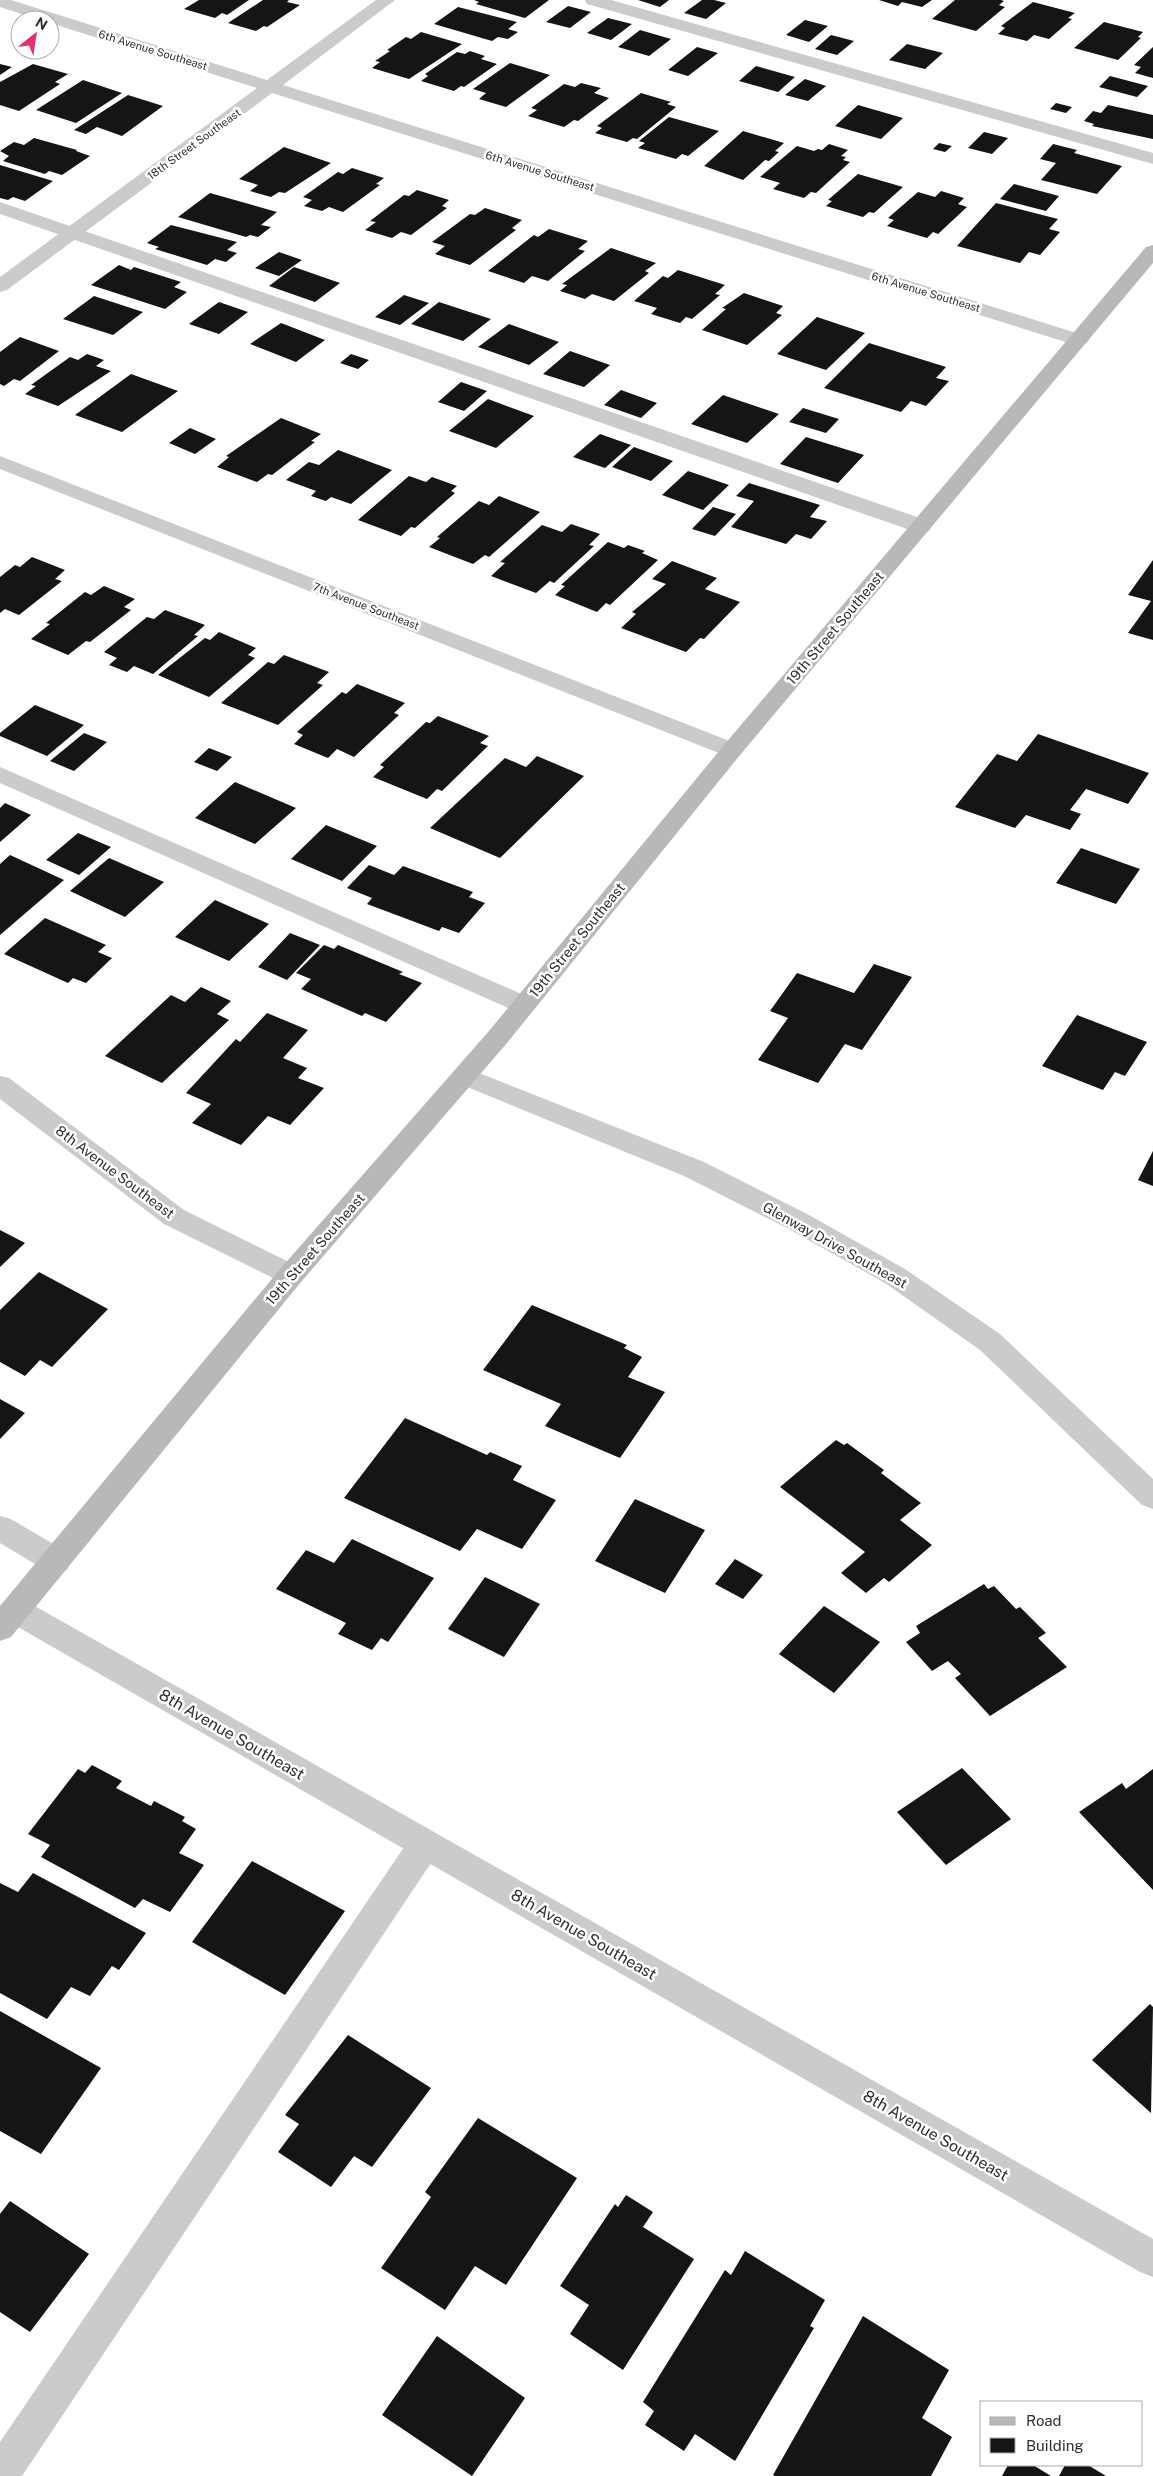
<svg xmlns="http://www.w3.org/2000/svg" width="1153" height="2476" font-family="'Public Sans',sans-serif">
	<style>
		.building { fill: #151515 }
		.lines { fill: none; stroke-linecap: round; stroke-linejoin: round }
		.lane { fill: #cbcbcb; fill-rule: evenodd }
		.street { fill: #cbcbcb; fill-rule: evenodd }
		.secondary { fill: #b8b8b8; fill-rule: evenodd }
		.labels { text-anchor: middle; stroke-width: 5; stroke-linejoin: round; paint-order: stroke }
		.far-street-label { font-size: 11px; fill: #2e2e2e; stroke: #fff }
		.street-label { font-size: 14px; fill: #2e2e2e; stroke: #fff }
		.near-street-label { font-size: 16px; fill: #2e2e2e; stroke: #fff }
	</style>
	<rect width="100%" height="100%" fill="#fff"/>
	<path class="building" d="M 199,0 L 249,0 L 227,15 L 222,13 L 215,18 L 184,9 Z
		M 263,0 L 289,0 L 287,2 L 300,5 L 267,27 L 264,26 L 256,31 L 228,23 Z
		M 474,0 L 549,0 L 525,18 L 476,4 L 479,2 Z
		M 638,0 L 669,0 L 660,7 Z
		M 702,0 L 714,0 L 726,3 L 706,19 L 684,13 Z
		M 879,0 L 932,0 L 922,7 L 902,2 L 898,6 Z
		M 955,0 L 1001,0 L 1004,1 L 999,5 L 1005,7 L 976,31 L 932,19 Z
		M 1033,2 L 1075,13 L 1068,18 L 1072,19 L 1049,39 L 1034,35 L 1027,41 L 998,34 L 1005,28 L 1001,26 Z
		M 568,6 L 591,12 L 570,28 L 546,22 Z
		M 458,7 L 517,22 L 508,29 L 518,32 L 508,39 L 498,37 L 492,41 L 434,24 Z
		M 608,18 L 632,24 L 611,40 L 587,33 Z
		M 805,20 L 828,26 L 809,42 L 786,35 Z
		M 1104,22 L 1143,32 L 1138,37 L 1141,38 L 1118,60 L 1074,48 Z
		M 640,30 L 671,39 L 649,56 L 618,47 Z
		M 421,32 L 462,44 L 409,79 L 372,68 L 380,62 L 375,61 L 390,51 L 387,50 L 406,37 L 411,39 Z
		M 831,35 L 854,41 L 837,55 L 815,49 Z
		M 907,44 L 943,53 L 925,69 L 889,60 Z
		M 697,47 L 718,53 L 688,76 L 668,70 Z
		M 1153,47 L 1153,78 L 1135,73 L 1141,67 L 1134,65 Z
		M 470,51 L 485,56 L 481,59 L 497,64 L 464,87 L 461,86 L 454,91 L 421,81 L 428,76 L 425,74 L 457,52 L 465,54 Z
		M 510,63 L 550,75 L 506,107 L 479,99 L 486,93 L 473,89 Z
		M 0,64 L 12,67 L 0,75 Z
		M 33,64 L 68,74 L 55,82 L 60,84 L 19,111 L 0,105 L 0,82 Z
		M 756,66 L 795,77 L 778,92 L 739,81 Z
		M 1110,76 L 1148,86 L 1137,97 L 1099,87 Z
		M 805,79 L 826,86 L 808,101 L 785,95 Z
		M 83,80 L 122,93 L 76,123 L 36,110 Z
		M 581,83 L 601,88 L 594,93 L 609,98 L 578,121 L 574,120 L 564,127 L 528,116 L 537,110 L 531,108 L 564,84 L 575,87 Z
		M 641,93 L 671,102 L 667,104 L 676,107 L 637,139 L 633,138 L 627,142 L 595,133 L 602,128 L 597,126 Z
		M 128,95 L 163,106 L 122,136 L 97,127 L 86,134 L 74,130 Z
		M 1056,103 L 1072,107 L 1066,113 L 1050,109 Z
		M 858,105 L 903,118 L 881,139 L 835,126 Z
		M 1108,105 L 1153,115 L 1153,139 L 1092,126 L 1094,124 L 1084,121 L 1093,111 L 1101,113 Z
		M 669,117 L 719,131 L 688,156 L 682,154 L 676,159 L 638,148 L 645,143 L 639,141 Z
		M 743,131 L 784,143 L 775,151 L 779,152 L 769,161 L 765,160 L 743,180 L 704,166 Z
		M 984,132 L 1008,138 L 992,154 L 968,148 Z
		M 34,138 L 77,150 L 76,151 L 90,156 L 62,175 L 49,171 L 45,174 L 3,161 L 9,156 L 0,151 L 14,142 L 24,145 Z
		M 939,143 L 952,146 L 945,152 L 933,149 Z
		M 829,144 L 848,150 L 841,156 L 846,157 L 843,160 L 850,162 L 816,193 L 811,192 L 804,198 L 773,189 L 780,183 L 760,177 L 797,146 L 814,151 L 818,149 L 822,150 Z
		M 1053,144 L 1077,150 L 1074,153 L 1122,166 L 1097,194 L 1041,180 L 1056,163 L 1040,159 Z
		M 284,147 L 331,163 L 285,193 L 279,192 L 271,197 L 250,191 L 258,185 L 239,179 Z
		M 0,165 L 53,181 L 25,201 L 13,197 L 8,200 L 0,198 Z
		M 352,168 L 384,178 L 376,184 L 380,185 L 343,212 L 329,207 L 322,211 L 304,206 L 312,200 L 303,197 L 338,172 L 343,174 Z
		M 858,174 L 903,187 L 874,213 L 869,212 L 863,217 L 826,206 L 832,201 L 828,200 Z
		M 1014,184 L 1059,196 L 1046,211 L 1000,199 Z
		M 417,190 L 449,200 L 442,206 L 447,208 L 411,235 L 401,232 L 392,238 L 365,230 L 376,222 L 370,221 L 404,195 L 409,196 Z
		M 941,191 L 964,198 L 958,204 L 967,207 L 938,234 L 933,232 L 927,238 L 887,226 L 894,220 L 888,218 L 918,192 L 935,197 Z
		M 210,193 L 277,212 L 261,225 L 271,227 L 258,237 L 250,235 L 246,237 L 178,217 Z
		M 996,203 L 1058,219 L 1049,229 L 1060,232 L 1040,255 L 1029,252 L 1020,263 L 957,246 Z
		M 485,208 L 522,220 L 512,228 L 516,230 L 470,265 L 435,254 L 445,246 L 432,242 L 470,214 L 475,215 Z
		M 171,225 L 237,242 L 227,250 L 237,253 L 226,262 L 215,259 L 207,265 L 155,249 L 159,247 L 147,243 Z
		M 549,229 L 588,241 L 578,249 L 585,251 L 548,281 L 532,276 L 524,283 L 488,271 L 534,235 L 538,237 Z
		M 611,248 L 656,263 L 645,271 L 649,273 L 614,301 L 592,294 L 585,299 L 560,291 L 567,285 L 562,284 Z
		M 279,252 L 302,260 L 279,276 L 255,268 Z
		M 119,265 L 131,270 L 134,267 L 181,282 L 174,287 L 187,292 L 165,309 L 91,285 Z
		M 294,267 L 340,283 L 315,302 L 269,286 Z
		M 678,270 L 725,285 L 715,294 L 720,295 L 692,319 L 686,317 L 680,323 L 651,314 L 657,308 L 634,301 L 663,276 L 668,278 Z
		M 744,293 L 783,306 L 776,313 L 782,315 L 747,345 L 702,330 L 726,309 L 722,308 Z
		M 404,295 L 429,303 L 400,325 L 375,317 Z
		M 94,296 L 143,312 L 113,335 L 63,319 Z
		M 219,302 L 248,312 L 219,334 L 189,324 Z
		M 439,302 L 491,319 L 463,341 L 411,324 Z
		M 817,317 L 865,333 L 826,370 L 777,354 Z
		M 281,323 L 325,340 L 296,362 L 250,344 Z
		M 509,324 L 559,342 L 529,365 L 478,347 Z
		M 20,337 L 59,351 L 20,381 L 14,379 L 4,386 L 0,384 L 0,352 Z
		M 869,343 L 946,367 L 936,378 L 949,381 L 926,406 L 911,401 L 901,412 L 824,388 Z
		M 570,351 L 610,365 L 584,387 L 543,374 Z
		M 87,354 L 104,360 L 96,366 L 111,371 L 58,406 L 25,394 L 36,386 L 31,385 L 70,357 L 78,360 Z
		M 351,354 L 369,360 L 358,369 L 340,363 Z
		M 131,374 L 178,391 L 122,432 L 75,415 Z
		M 461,382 L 487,391 L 464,411 L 438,402 Z
		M 621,390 L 657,403 L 641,418 L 604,405 Z
		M 723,395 L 779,414 L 747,443 L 691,424 Z
		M 488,399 L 534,416 L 496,448 L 449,431 Z
		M 803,408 L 839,419 L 826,433 L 789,422 Z
		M 281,418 L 321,434 L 311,441 L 315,442 L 272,475 L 268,474 L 257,482 L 217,467 L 229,457 L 226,456 Z
		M 190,428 L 216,439 L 195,454 L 169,443 Z
		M 600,434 L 631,445 L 605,468 L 573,457 Z
		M 806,437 L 864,455 L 838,483 L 780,464 Z
		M 634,447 L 673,461 L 651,481 L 612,467 Z
		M 338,450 L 392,470 L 351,504 L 331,497 L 326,501 L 311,496 L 316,491 L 286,480 L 309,462 L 319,465 Z
		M 688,471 L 729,485 L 703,510 L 662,495 Z
		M 409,476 L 426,482 L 432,477 L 457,486 L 451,491 L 455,493 L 415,528 L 411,527 L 401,536 L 358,520 Z
		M 749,483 L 820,505 L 810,517 L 827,521 L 811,539 L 796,534 L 786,544 L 731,527 L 754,501 L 736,496 Z
		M 499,496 L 540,512 L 489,557 L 485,555 L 473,564 L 429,547 L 440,538 L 437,537 L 479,501 L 489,505 Z
		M 713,507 L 736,514 L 715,536 L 692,529 Z
		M 571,524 L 600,534 L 589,545 L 594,546 L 554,583 L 550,581 L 536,593 L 491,576 L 505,563 L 500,562 L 542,525 L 562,532 Z
		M 608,542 L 624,548 L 628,545 L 645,551 L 642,553 L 658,560 L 610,605 L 606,603 L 597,612 L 555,595 L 565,586 L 561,585 Z
		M 32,557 L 65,570 L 55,579 L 62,581 L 19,615 L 5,609 L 0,613 L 0,577 L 15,565 L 20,567 Z
		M 1153,560 L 1153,640 L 1128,633 L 1151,601 L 1128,595 Z
		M 672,561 L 717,578 L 705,589 L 740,602 L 704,639 L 700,638 L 686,652 L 621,628 L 636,614 L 632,612 L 666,584 L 652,579 Z
		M 104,586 L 135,599 L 124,607 L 131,610 L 90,642 L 86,641 L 68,655 L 31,639 L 50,624 L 46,623 L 85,592 L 91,595 Z
		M 165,610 L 205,625 L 194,635 L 198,636 L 153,674 L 134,666 L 127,672 L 109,665 L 117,658 L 104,652 L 147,617 L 154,619 Z
		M 219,632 L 256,648 L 248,655 L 255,658 L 209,697 L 158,675 L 205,638 L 210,640 Z
		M 284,655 L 329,672 L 317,683 L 323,685 L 278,725 L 221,703 L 268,662 L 274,664 Z
		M 357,684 L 405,703 L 394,713 L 399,715 L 354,757 L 337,749 L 328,758 L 294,744 L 303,735 L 297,732 L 342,692 L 346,694 Z
		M 35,705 L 84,725 L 47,756 L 0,736 L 0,733 Z
		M 438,716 L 489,736 L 480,743 L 488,746 L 442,791 L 437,789 L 427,799 L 373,777 L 384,767 L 380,765 L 426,722 L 430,723 Z
		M 84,733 L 107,742 L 74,771 L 50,761 Z
		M 1038,734 L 1149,773 L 1128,804 L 1086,789 L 1070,810 L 1081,814 L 1070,830 L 1026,815 L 1015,828 L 955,807 L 997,754 L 1017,761 Z
		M 209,748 L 232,757 L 217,771 L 194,762 Z
		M 537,756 L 584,776 L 500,858 L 430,828 L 505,758 L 526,767 Z
		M 235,782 L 296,808 L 255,844 L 195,818 Z
		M 5,803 L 31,815 L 0,842 L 0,808 Z
		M 326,825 L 377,846 L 342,881 L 291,859 Z
		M 78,833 L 111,847 L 79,875 L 46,860 Z
		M 1081,848 L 1140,869 L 1116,904 L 1056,883 Z
		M 10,855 L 64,880 L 0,935 L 0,864 Z
		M 109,858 L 164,882 L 125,917 L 70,891 Z
		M 369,865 L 394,875 L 403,866 L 473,892 L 469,897 L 485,903 L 459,933 L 442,927 L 439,931 L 367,904 L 372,898 L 347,888 Z
		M 215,900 L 269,924 L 229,961 L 175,937 Z
		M 45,918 L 106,945 L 98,952 L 112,958 L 86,983 L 73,978 L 68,983 L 4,954 Z
		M 290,933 L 320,945 L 287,980 L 258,967 Z
		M 324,945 L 334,949 L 338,945 L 403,972 L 399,974 L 422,983 L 386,1022 L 365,1013 L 362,1016 L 301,989 L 311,979 L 296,973 Z
		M 874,964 L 912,977 L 862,1050 L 845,1044 L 818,1083 L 758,1060 L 788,1018 L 770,1011 L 797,973 L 854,993 Z
		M 201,987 L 231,1001 L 217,1014 L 229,1020 L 162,1083 L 105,1056 L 171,995 L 185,1002 Z
		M 267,1013 L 308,1030 L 283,1058 L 307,1068 L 298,1078 L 324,1088 L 290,1125 L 268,1116 L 241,1145 L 192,1123 L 211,1104 L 186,1093 L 236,1039 L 240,1042 Z
		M 1077,1015 L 1147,1042 L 1125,1076 L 1115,1072 L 1103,1090 L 1042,1066 Z
		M 1153,1151 L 1153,1186 L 1138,1180 Z
		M 0,1230 L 25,1243 L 0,1267 Z
		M 39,1272 L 108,1309 L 52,1367 L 40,1360 L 25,1376 L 0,1362 L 0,1310 Z
		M 532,1305 L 627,1345 L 624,1348 L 642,1357 L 628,1377 L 665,1392 L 620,1458 L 545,1426 L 561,1404 L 483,1370 Z
		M 0,1399 L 25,1413 L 0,1439 Z
		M 405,1418 L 487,1455 L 490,1452 L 522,1466 L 513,1480 L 556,1500 L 522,1549 L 477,1529 L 460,1551 L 344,1498 Z
		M 836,1440 L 844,1445 L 847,1443 L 884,1470 L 881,1473 L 921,1503 L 900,1520 L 932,1545 L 889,1582 L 884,1578 L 866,1593 L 841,1573 L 865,1552 L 780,1487 Z
		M 635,1499 L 705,1530 L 665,1593 L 595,1561 Z
		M 352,1539 L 434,1578 L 388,1642 L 381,1638 L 372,1650 L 338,1634 L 346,1623 L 276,1589 L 306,1550 L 334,1563 Z
		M 735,1559 L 763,1575 L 743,1599 L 715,1584 Z
		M 485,1577 L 540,1604 L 504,1657 L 448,1629 Z
		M 984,1584 L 988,1589 L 994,1586 L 1016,1609 L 1020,1607 L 1046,1633 L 1038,1638 L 1067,1667 L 990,1716 L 955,1678 L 961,1674 L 948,1661 L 932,1671 L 906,1642 L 920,1633 L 916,1626 Z
		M 824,1606 L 880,1642 L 834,1693 L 779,1654 Z
		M 92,1765 L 122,1781 L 116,1788 L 151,1806 L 154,1801 L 185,1817 L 182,1821 L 196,1829 L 179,1853 L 204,1865 L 170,1912 L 143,1899 L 135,1908 L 41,1857 L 50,1845 L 28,1834 L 78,1769 L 85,1773 Z
		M 962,1768 L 1011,1819 L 946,1865 L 897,1812 Z
		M 1153,1769 L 1153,1890 L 1079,1812 L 1122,1783 L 1126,1789 Z
		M 252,1861 L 345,1911 L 285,1995 L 192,1942 Z
		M 33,1873 L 146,1933 L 119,1970 L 112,1966 L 90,1996 L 71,1987 L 47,2019 L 0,1993 L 0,1883 L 18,1892 Z
		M 1150,2004 L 1153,2007 L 1151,2113 L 1092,2060 Z
		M 0,2011 L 101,2068 L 41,2154 L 0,2131 Z
		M 348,2035 L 431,2088 L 372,2167 L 354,2156 L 331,2187 L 278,2152 L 299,2124 L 285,2115 Z
		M 478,2118 L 577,2178 L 506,2285 L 475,2266 L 445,2310 L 381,2268 L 431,2197 L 425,2192 Z
		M 626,2195 L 653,2212 L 643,2227 L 694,2259 L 623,2370 L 570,2334 L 589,2305 L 560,2286 L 615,2204 L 618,2207 Z
		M 10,2201 L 89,2254 L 30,2332 L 0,2312 L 0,2214 Z
		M 745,2251 L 825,2300 L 810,2326 L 814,2328 L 735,2461 L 695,2434 L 684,2451 L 645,2425 L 654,2411 L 643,2402 L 725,2270 L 731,2275 Z
		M 863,2316 L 949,2370 L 922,2418 L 952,2437 L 931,2476 L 775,2476 L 773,2475 Z
		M 437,2336 L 525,2398 L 472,2476 L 382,2415 Z
		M 1008,2465 L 1033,2465 L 1051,2476 L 1002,2476 Z
		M 1065,2465 L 1088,2465 L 1106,2476 L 1059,2476 Z"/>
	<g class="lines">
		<path class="lane" d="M 585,0 L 611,0 L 1153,153 L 1153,164 L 587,4 Z
			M 0,202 L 929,521 L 932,526 L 929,531 L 921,532 L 913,531 L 0,214 Z
			M 0,767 L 533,999 L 537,1005 L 533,1011 L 524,1014 L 515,1011 L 0,783 Z
			M 0,1516 L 11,1519 L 67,1552 L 71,1561 L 67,1570 L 56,1573 L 45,1570 L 0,1543 Z
			M 425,1829 L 437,1834 L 441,1844 L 437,1854 L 22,2476 L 0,2476 L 0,2442 L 413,1834 Z"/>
		<path class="street" d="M 0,0 L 11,0 L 267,80 L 376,0 L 395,0 L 283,85 L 1086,336 L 1089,340 L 1086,344 L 1072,344 L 272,93 L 7,290 L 0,292 L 0,277 L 257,88 L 50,23 L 50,20 L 40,20 L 0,7 Z
			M 0,456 L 740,745 L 744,750 L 740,755 L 732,757 L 724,755 L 0,469 Z
			M 464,1067 L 704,1162 L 807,1214 L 905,1269 L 1000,1334 L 1153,1479 L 1153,1509 L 1142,1505 L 980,1350 L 885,1283 L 787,1228 L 684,1176 L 455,1082 L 451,1076 L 455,1070 Z
			M 0,1076 L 9,1078 L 184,1210 L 301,1268 L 305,1275 L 301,1282 L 291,1285 L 281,1282 L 164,1224 L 0,1099 Z
			M 15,1597 L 26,1601 L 1153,2239 L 1153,2277 L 1140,2272 L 4,1619 L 0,1609 L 4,1601 Z"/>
		<path class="secondary" d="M 1153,245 L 1153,263 L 740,755 L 507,1043 L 301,1282 L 11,1637 L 0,1641 L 0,1606 L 281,1268 L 489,1031 L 724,745 L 1146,247 Z"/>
	</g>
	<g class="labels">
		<g class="far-street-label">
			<text transform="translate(153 50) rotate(17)" y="4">6th Avenue Southeast</text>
			<text transform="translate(194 144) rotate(-36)" y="4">18th Street Southeast</text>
			<text transform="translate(540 171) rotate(17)" y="4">6th Avenue Southeast</text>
			<text transform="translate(926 292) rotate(17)" y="4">6th Avenue Southeast</text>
			<text transform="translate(366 606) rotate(21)" y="4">7th Avenue Southeast</text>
		</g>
		<g class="street-label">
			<text transform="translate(835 628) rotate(-50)" y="5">19th Street Southeast</text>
			<text transform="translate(577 940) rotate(-51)" y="5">19th Street Southeast</text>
			<text transform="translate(115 1172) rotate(37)" y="5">8th Avenue Southeast</text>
			<text transform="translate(835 1245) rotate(29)" y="5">Glenway Drive Southeast</text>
			<text transform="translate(315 1249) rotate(-49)" y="5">19th Street Southeast</text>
		</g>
		<g class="near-street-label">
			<text transform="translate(232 1734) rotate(30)" y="6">8th Avenue Southeast</text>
			<text transform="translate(584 1934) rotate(30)" y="6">8th Avenue Southeast</text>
			<text transform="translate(936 2135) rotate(30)" y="6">8th Avenue Southeast</text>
		</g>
	</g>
	<rect x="980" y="2401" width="162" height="65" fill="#ffffff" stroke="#ababab"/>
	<rect x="990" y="2417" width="25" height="8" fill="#b8b8b8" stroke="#ababab"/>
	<text x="1026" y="2426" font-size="15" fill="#2e2e2e">Road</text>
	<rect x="990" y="2438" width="25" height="15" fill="#151515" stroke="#ababab"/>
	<text x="1026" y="2451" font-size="15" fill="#2e2e2e">Building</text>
	<g transform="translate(35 35) rotate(30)"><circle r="24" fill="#ffffff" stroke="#ababab"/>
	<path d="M0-4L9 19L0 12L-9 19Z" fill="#e3326b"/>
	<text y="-8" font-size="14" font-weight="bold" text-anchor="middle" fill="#2e2e2e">N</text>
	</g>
</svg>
